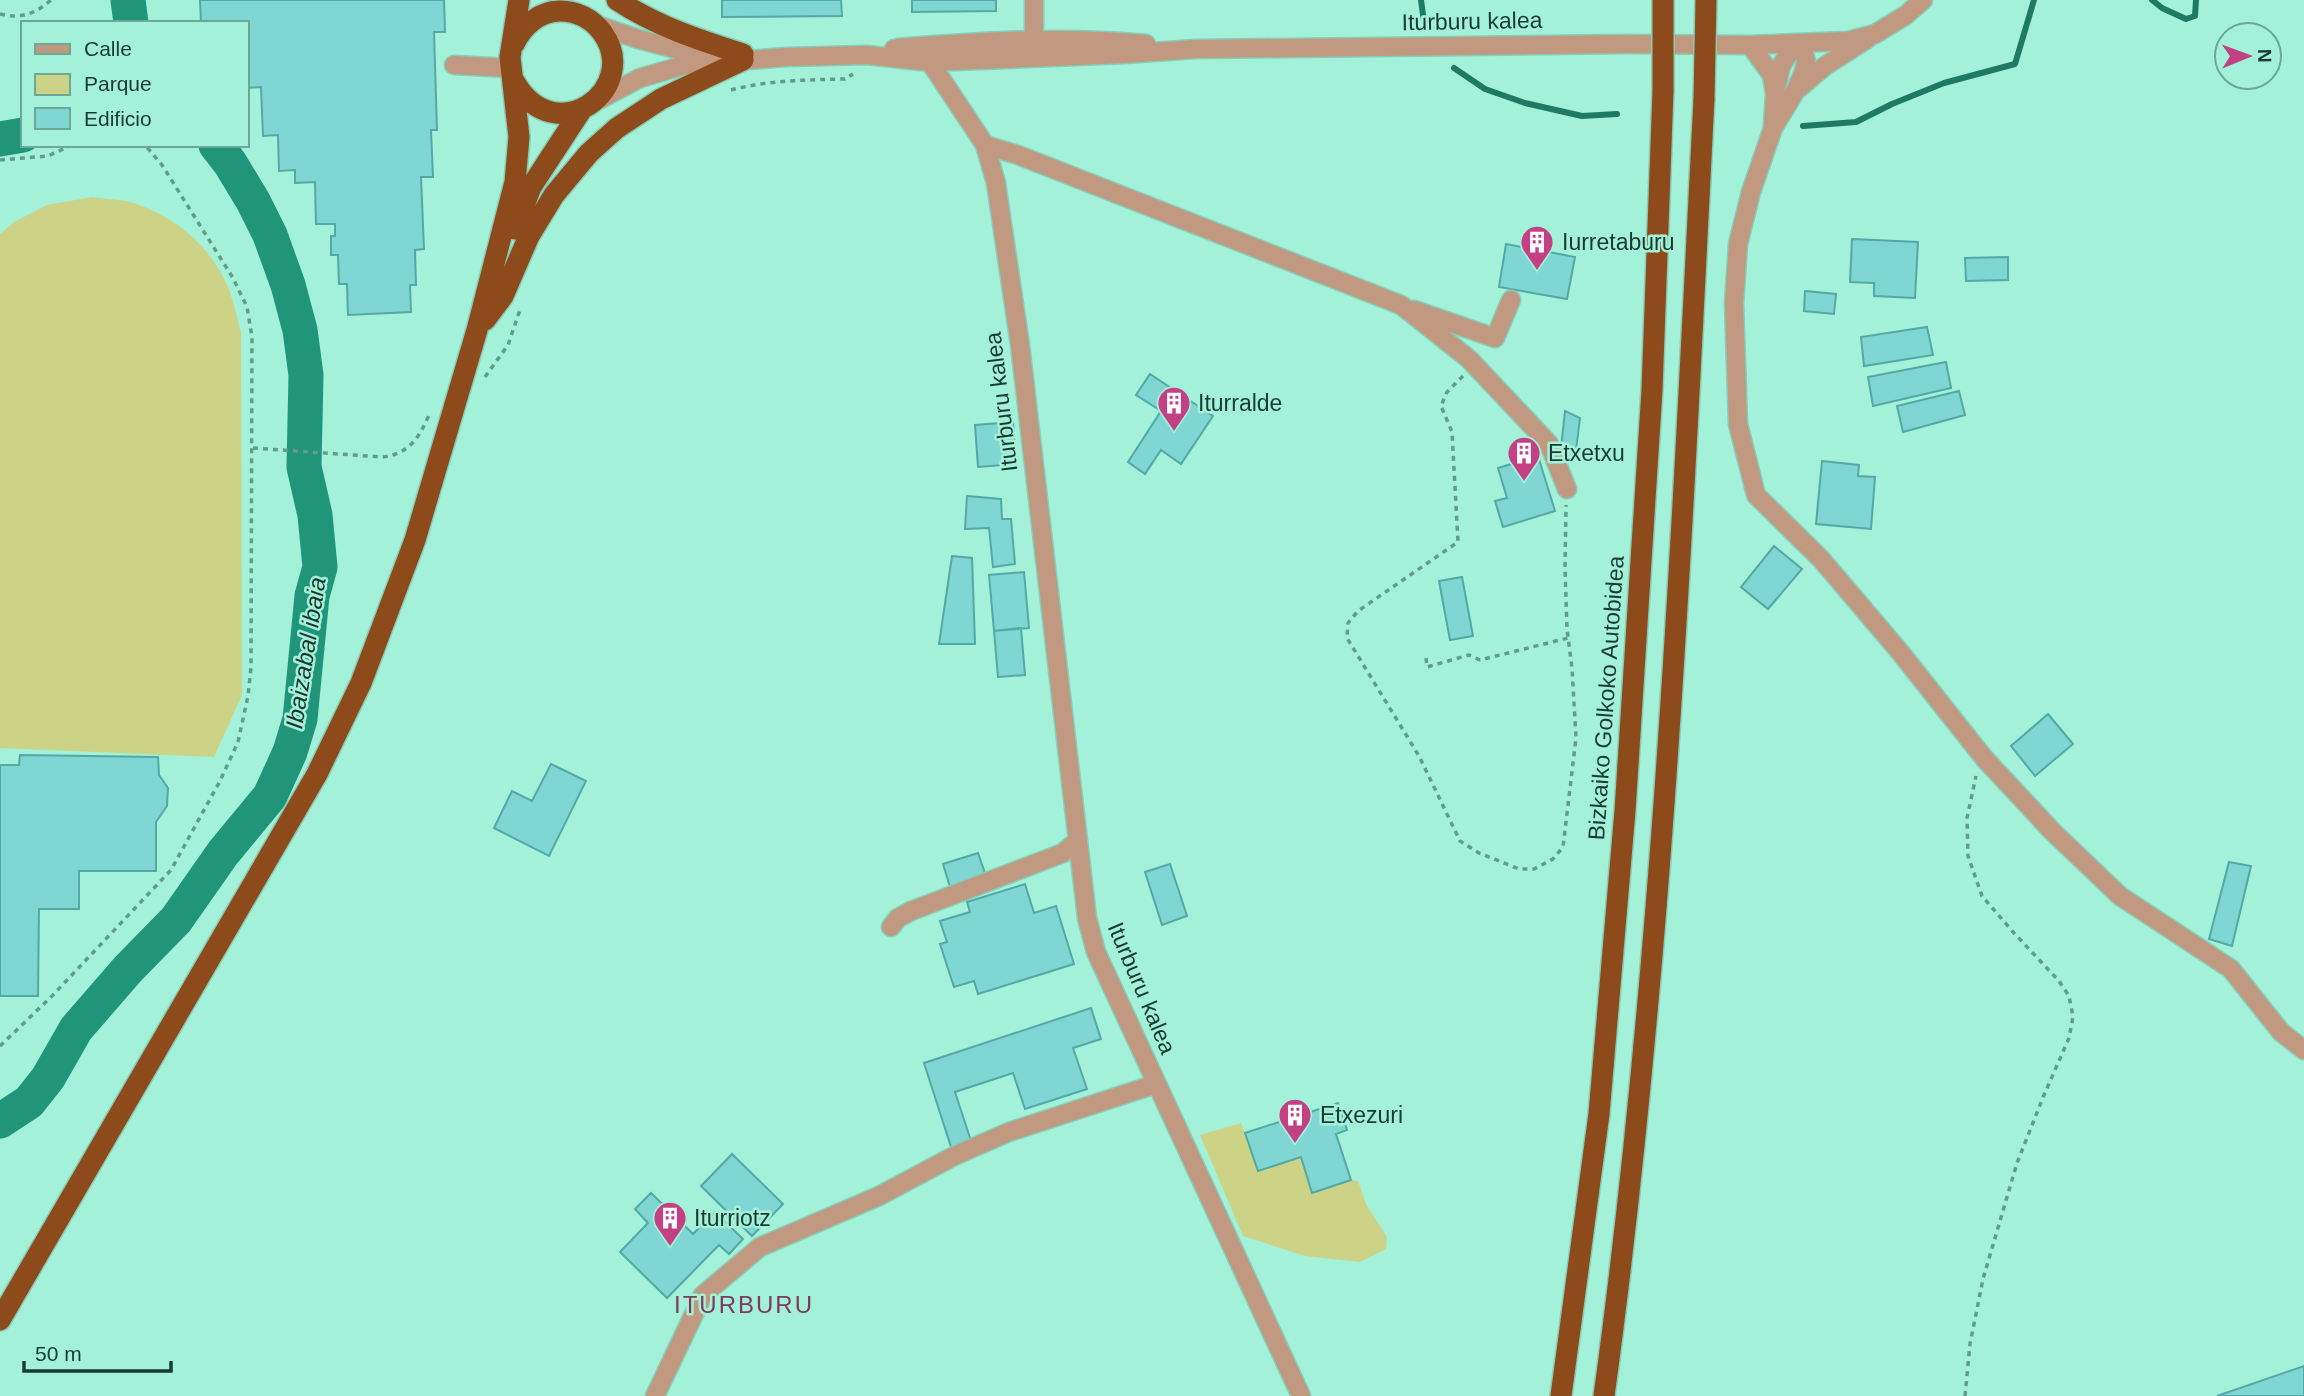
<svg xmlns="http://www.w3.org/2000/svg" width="2304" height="1396" font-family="Helvetica,sans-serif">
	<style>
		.green { fill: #cdd386 }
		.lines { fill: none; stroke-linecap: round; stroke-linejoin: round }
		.stream { stroke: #1f7a63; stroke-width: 6 }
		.river { stroke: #219579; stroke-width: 35 }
		.building { fill: #7fd6d2; stroke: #52a9a6; stroke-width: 2 }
		.minor-casing { stroke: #88cdb7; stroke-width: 21 }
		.highway-casing { stroke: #88cdb7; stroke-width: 24 }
		.path { stroke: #639c8a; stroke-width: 3.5; stroke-dasharray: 5 5; stroke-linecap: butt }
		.minor { stroke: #c19880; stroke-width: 18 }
		.highway { stroke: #8d4a1b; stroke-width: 21 }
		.highway-bridge-casing { stroke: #88cdb7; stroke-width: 24; stroke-linecap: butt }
		.highway-bridge { stroke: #8d4a1b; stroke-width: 21 }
		.labels { text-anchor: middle; stroke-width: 5; stroke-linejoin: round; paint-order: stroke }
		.street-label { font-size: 23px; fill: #1a3b31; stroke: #a3f1d8 }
		.poi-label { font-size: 23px; fill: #1a3b31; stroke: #a3f1d8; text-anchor: start }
		.water-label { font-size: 24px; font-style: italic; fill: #1c342c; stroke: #a3f1d8 }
		.neighbourhood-label { font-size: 24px; letter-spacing: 2px; fill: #7e3b5b; stroke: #a3f1d8 }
	</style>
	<rect width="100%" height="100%" fill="#a3f1d8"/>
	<path class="green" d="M 92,197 C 105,199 118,199 130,202 C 174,215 212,246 229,290 C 234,303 237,318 241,332 L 242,695 L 214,757 L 0,748 L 0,234 L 14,222 L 47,205 Z
		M 1241,1123 L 1245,1133 L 1301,1157 L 1313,1192 L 1351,1180 L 1358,1181 L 1367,1206 L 1387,1237 L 1386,1249 L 1360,1262 L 1305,1256 L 1243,1236 L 1200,1135 Z"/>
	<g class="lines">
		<path class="stream" d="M 1421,0 L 1424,22
			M 2152,0 L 2162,8 L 2186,19 L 2195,16 L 2196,0
			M 1454,68 L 1485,89 L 1525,103 L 1582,116 L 1617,114
			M 1803,126 L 1856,122 L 1892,104 L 1944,83 L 2015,64 L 2034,0"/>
		<path class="river" d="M 128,0 L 131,23
			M 0,139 L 23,135
			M 0,1121 L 29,1102 L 48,1078 L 76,1029 L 128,969 L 176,920 L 223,853 L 270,796 L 290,752 L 300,719 L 312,596 L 320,567 L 315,515 L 304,467 L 306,375 L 300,330 L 288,285 L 270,235 L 253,201 L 230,163 L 216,145"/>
	</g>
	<path class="building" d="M 200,0 L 444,0 L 445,32 L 434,32 L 437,130 L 431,130 L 433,177 L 421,177 L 424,249 L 415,250 L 416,285 L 410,285 L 411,312 L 348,315 L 347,284 L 339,284 L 338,255 L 331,255 L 331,236 L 335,236 L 335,224 L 316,224 L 315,182 L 295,183 L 295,170 L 279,171 L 278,135 L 263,136 L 261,87 L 247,88 L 247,23 L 201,23 Z
		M 722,0 L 841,0 L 842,16 L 722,17 Z
		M 912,0 L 996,0 L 996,11 L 912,12 Z
		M 1852,239 L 1918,242 L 1915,298 L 1874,296 L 1874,283 L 1850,282 Z
		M 1506,244 L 1575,257 L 1567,299 L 1499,287 Z
		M 2008,257 L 2008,280 L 1966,281 L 1965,258 Z
		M 1805,291 L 1836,294 L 1834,314 L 1804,311 Z
		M 1927,327 L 1933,355 L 1864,366 L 1861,337 Z
		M 1946,362 L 1951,388 L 1873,406 L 1868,377 Z
		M 1150,374 L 1213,416 L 1181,464 L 1161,450 L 1145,474 L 1128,462 L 1161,411 L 1136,395 Z
		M 1959,391 L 1965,415 L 1903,432 L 1897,406 Z
		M 1565,411 L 1580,418 L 1575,459 L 1560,457 Z
		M 1013,422 L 1016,464 L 978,467 L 975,425 Z
		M 1538,456 L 1555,511 L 1503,527 L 1495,501 L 1507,498 L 1498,468 Z
		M 1822,461 L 1859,465 L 1858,476 L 1875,477 L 1871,529 L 1816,524 Z
		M 967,496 L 1001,499 L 1002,519 L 1011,519 L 1015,564 L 993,567 L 989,528 L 965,529 Z
		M 1774,546 L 1802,569 L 1768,609 L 1741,587 Z
		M 952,556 L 972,558 L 975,644 L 939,644 Z
		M 1024,572 L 1029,628 L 994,631 L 989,575 Z
		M 1462,577 L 1473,636 L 1450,640 L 1439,581 Z
		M 1021,628 L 1025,675 L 998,677 L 994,631 Z
		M 2048,714 L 2073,744 L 2035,776 L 2011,746 Z
		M 20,755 L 158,757 L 159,775 L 168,788 L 167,806 L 156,822 L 156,871 L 79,871 L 79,909 L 39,909 L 38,996 L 0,996 L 0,765 L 19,765 Z
		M 551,764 L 586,781 L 549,856 L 494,828 L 512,791 L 532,801 Z
		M 978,853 L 986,876 L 950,887 L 943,864 Z
		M 2229,862 L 2251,866 L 2232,946 L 2209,939 Z
		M 1170,864 L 1187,916 L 1162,925 L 1145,872 Z
		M 1025,884 L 1034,913 L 1056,906 L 1074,964 L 978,994 L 974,981 L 954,987 L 940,944 L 947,942 L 940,921 L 970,912 L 967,902 Z
		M 1091,1008 L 1101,1039 L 1073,1048 L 1087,1089 L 1025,1109 L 1013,1073 L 955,1092 L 972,1144 L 952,1150 L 924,1063 Z
		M 1338,1103 L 1347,1130 L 1336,1134 L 1351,1180 L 1312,1193 L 1301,1157 L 1258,1171 L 1245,1133 Z
		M 732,1154 L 783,1204 L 752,1236 L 701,1186 Z
		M 651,1193 L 693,1234 L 715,1212 L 743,1239 L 729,1254 L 719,1245 L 667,1298 L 620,1252 L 648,1223 L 635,1209 Z
		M 2304,1366 L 2304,1396 L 2217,1396 Z"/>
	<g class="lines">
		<defs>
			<path id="minor" d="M 597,25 L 638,39 L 680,50 L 722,53
				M 1034,39 L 1034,0
				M 1801,43 L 1806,61 L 1804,71 L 1796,90 L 1773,128 L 1751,192 L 1738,244 L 1734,304 L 1738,424 L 1756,495 L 1821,559 L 1900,652 L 1984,758 L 2052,831 L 2120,896 L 2231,969 L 2281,1032 L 2304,1050
				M 1750,45 L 1772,75 L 1775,94 L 1773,125
				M 898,48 C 981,41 1063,36 1146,44
				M 894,49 L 930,62 L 985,145 L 996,183 L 1020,345 L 1087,918 L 1096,952 L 1301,1396
				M 454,65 L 510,68
				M 1776,88 L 1781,66 L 1795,43
				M 1799,88 L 1825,66 L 1867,39
				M 593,103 L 640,78 L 685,65 L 786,57 L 867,55 L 930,62 L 1125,54 L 1195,49 L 1627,44 L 1750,45 L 1848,41 L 1875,34 L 1906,15 L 1923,0
				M 985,145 L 1018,155 L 1401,305 L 1469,359 L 1549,444 L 1567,489
				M 1414,310 L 1495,338 L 1511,300
				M 891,927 L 898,918 L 911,911 L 1063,853 L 1077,841
				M 655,1396 L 703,1295 L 760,1247 L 879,1196 L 954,1156 L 1009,1132 L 1156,1084"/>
			<path id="highway" d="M 617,0 C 656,26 699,40 743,54
				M 514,81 C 555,154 643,88 602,32 C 592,19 577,11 560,11 C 539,11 523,26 514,44
				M 515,229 L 531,187 L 582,109
				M 485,320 L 503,296 L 529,236 L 554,195 L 589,153 L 617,128 L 661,99 L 743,60
				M 0,1320 L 317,774 L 361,683 L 415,540 L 477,330 L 515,182 L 519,137 L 510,57 L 519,0
				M 1561,1396 L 1599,1114 L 1625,811 L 1652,390 L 1663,91
				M 1604,1396 C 1663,966 1682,532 1704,99"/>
		</defs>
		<use href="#minor" class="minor-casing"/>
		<use href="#highway" class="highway-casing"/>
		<path class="path" d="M 0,14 C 21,19 35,14 51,0
			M 731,90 C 769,80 806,80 845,79 L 853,74
			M 0,160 L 48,156 L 72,145
			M 1463,376 L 1447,392 L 1441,406 L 1452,432 L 1458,542 L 1358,611 L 1348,623 L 1347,638 L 1419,756 L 1460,841 L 1479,853 L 1519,869 L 1534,869 L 1553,859 L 1563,847 L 1576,738 L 1572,668 L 1567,629 L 1565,568 L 1566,505
			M 485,377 L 508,345 L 521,307
			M 253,448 L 382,457 C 409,454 419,438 429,415
			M 1426,658 L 1427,667 L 1469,655 L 1480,660 L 1568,638
			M 0,1046 L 52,996 L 171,870 L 220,781 L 238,742 L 248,696 L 251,667 L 252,337 L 247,307 L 233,278 L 162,165 L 145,145
			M 1965,1396 L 1970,1344 L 1983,1279 L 2017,1163 L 2044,1095 L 2069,1038 L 2073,1017 L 2069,996 L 2059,981 L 2014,933 L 1982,896 L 1968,856 L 1967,818 L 1976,776"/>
		<use href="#minor" class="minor"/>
		<use href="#highway" class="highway"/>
		<defs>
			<path id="highway-bridge" d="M 1663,0 L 1663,91
				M 1704,99 L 1706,0"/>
		</defs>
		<use href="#highway-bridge" class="highway-bridge-casing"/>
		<use href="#highway-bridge" class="highway-bridge"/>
	</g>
	<defs>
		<symbol id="building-pin" viewBox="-11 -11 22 30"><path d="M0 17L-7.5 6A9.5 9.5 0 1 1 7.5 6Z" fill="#c44084" stroke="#a3f1d8"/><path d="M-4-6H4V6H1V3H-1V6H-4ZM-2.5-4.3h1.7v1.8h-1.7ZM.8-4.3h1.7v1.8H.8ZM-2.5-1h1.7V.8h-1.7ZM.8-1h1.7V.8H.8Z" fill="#fff"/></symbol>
	</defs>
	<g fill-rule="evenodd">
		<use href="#building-pin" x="1518" y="223" width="38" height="52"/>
		<use href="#building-pin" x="1155" y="384" width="38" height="52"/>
		<use href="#building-pin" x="1505" y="434" width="38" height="52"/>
		<use href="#building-pin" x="1276" y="1096" width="38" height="52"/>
		<use href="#building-pin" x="651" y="1199" width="38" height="52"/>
	</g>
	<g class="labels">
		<g class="street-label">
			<text transform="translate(1472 21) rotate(-1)" y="8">Iturburu kalea</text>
			<text transform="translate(1001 402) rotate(-97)" y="8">Iturburu kalea</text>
			<text transform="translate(1606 698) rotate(-86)" y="8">Bizkaiko Golkoko Autobidea</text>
			<text transform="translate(1142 988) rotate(67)" y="8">Iturburu kalea</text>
		</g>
		<g class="poi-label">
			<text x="1562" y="250">Iurretaburu</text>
			<text x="1198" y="411">Iturralde</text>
			<text x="1548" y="461">Etxetxu</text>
			<text x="1320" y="1123">Etxezuri</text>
			<text x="694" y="1226">Iturriotz</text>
		</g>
		<g class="water-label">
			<text transform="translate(306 653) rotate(-81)" y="8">Ibaizabal ibaia</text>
		</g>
		<g class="neighbourhood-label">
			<text x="744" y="1313">ITURBURU</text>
		</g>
	</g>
	<rect x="21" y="21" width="228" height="126" fill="#a3f1d8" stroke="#6ca895" stroke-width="2"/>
	<rect x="35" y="44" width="35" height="10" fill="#c19880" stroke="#6ca895" stroke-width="2"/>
	<text x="84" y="56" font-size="21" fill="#1a3b31">Calle</text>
	<rect x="35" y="74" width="35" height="21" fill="#cdd386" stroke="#6ca895" stroke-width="2"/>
	<text x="84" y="91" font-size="21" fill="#1a3b31">Parque</text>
	<rect x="35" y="108" width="35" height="21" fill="#7fd6d2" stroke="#6ca895" stroke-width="2"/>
	<text x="84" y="126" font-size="21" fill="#1a3b31">Edificio</text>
	<g transform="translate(2248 56) rotate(89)"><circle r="33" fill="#a3f1d8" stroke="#6ca895" stroke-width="2"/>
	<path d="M0-5L12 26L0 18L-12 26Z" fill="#c44084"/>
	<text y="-10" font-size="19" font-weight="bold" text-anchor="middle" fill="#1a3b31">N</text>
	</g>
	<path d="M24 1361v10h147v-10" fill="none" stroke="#1a3b31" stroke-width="3.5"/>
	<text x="35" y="1361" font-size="21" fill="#1a3b31" stroke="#a3f1d8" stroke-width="5" paint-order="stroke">50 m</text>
</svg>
